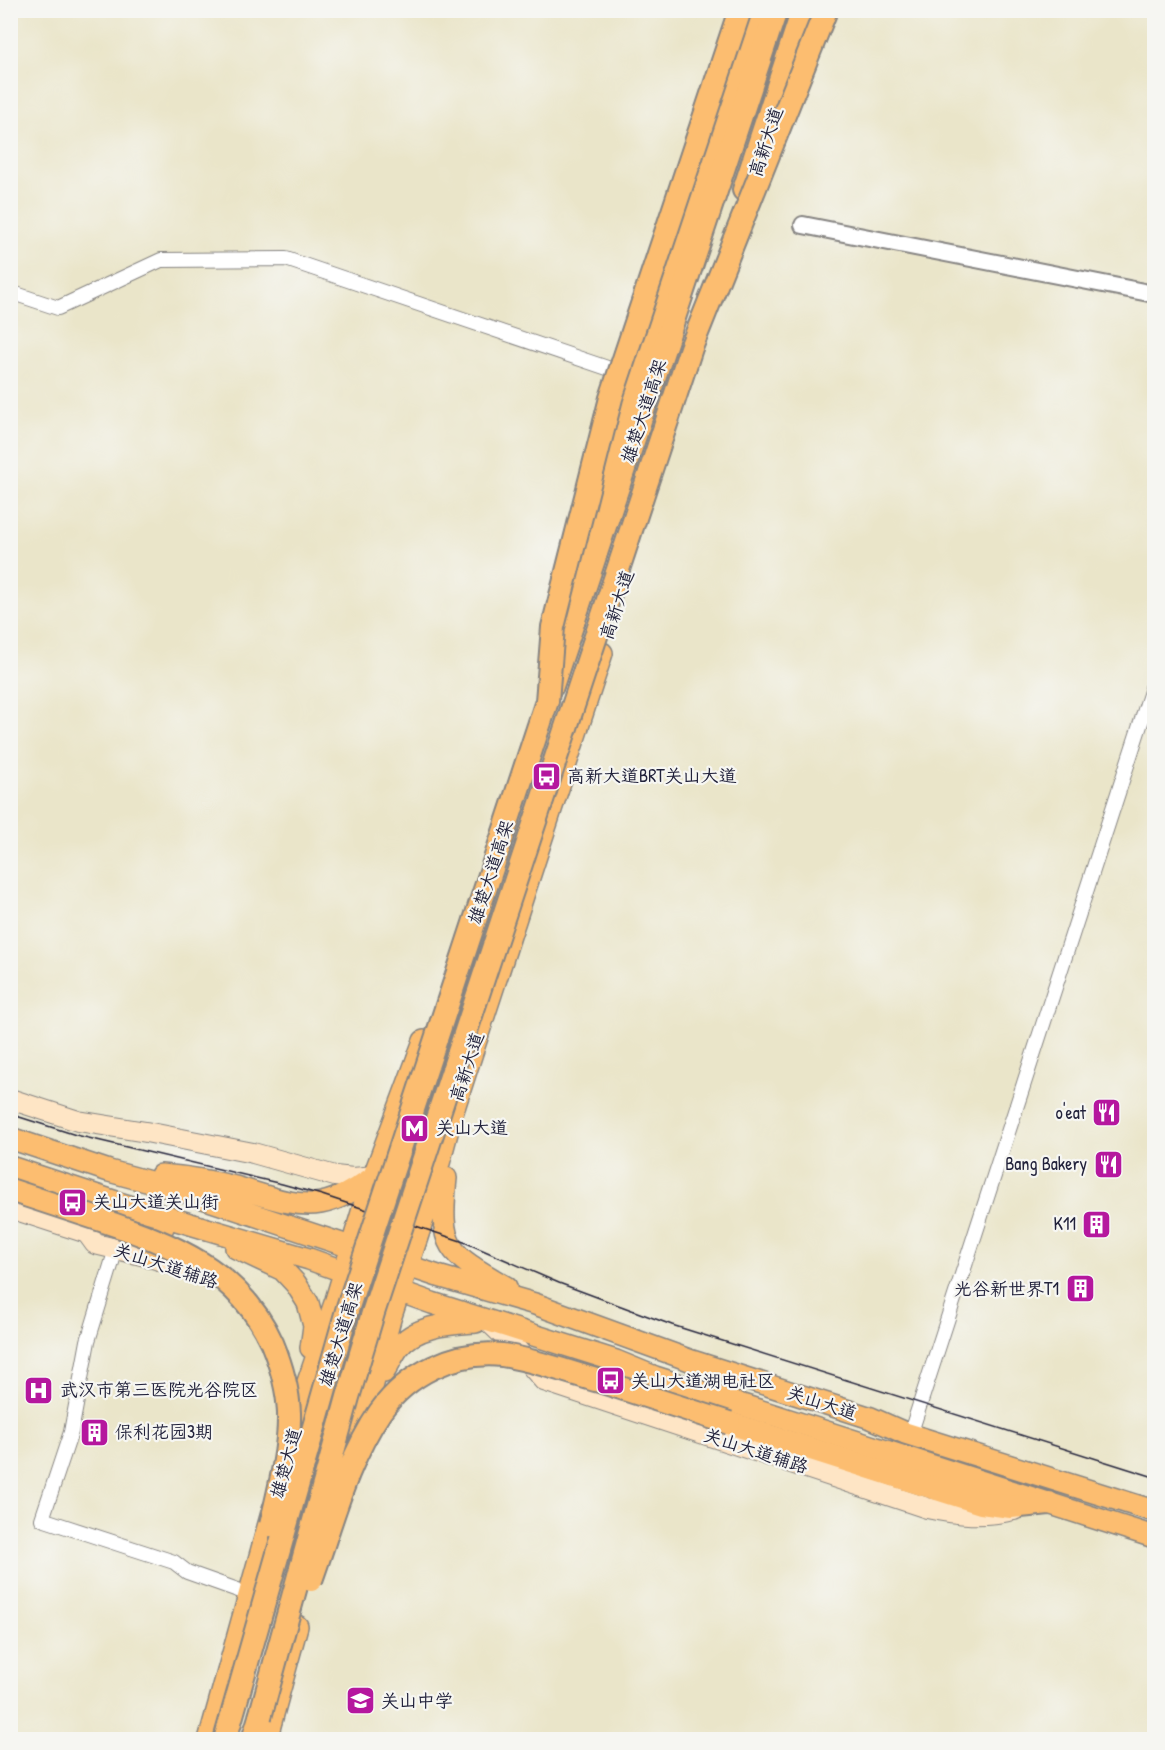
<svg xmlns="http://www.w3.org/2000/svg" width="1165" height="1750" font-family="'Patrick Hand','LXGW WenKai TC',sans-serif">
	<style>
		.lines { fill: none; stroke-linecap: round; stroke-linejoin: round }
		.minor-casing { stroke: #868482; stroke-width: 16 }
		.tertiary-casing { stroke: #868482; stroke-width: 20 }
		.secondary-casing { stroke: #868482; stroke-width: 22 }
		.primary-casing { stroke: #868482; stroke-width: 24 }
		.trunk-casing { stroke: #868482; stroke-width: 26 }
		.minor { stroke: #fff; stroke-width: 14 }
		.tertiary { stroke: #fff; stroke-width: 16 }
		.secondary { stroke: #fee5c5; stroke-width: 20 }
		.primary { stroke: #fcbd6f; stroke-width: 21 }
		.trunk { stroke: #fcbd6f; stroke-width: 22 }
		.tram { stroke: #22223b; stroke-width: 1.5 }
		.trunk-bridge-casing { stroke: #868482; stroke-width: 26; stroke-linecap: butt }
		.trunk-bridge { stroke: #fcbd6f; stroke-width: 22 }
		.labels { text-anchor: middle; stroke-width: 4.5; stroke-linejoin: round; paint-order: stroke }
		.street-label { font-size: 18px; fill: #22223b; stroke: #f6f6f2 }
		.poi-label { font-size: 18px; fill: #22223b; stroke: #f6f6f2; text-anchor: start }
	</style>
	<rect width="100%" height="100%" fill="#f6f6f2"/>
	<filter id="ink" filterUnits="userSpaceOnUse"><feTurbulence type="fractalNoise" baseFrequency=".0167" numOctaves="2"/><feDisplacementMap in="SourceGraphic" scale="12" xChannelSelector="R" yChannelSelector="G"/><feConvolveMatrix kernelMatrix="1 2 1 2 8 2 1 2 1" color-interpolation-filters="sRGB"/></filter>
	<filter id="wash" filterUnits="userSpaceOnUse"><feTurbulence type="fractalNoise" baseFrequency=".008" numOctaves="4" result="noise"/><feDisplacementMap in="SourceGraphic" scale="24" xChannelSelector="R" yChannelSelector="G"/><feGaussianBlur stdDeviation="1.35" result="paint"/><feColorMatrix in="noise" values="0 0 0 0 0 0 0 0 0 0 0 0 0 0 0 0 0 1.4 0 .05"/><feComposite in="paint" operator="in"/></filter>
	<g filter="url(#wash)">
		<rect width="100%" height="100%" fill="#eae5c9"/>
	</g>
	<g filter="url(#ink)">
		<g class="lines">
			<defs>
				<path id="minor" d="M 10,292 L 58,308 L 161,260 L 286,259 L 625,374
					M 116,1249 L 88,1341 L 71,1432 L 42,1519 L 174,1562 L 187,1572 L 249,1594
					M 910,1435 L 1154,682"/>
				<path id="tertiary" d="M 803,225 L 1154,294"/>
				<path id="secondary" d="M 10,1099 L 78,1121 L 146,1132 L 253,1153 L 335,1176 L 353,1178 L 375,1176
					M 10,1208 L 87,1233 L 95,1244 L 150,1257 L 215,1279
					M 489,1322 L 514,1346 L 544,1381 L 927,1508 C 960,1515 982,1517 1014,1510"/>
				<path id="primary" d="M 581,558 C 637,374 695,192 759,10
					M 10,1138 L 109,1171 L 176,1189 L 438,1276 L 535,1304 L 692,1361 L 871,1418 L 905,1433 L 1154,1511
					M 10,1167 L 119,1203 L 309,1259 L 432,1303 L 616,1361 L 655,1377 L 1154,1537
					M 161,1175 C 185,1177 211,1181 235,1187 C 261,1194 293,1208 321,1203 C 342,1199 358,1187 375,1176
					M 446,1178 C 439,1249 447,1253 506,1287
					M 236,1248 L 283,1270 L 296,1284 L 308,1303 L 314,1326 L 311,1348
					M 150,1257 L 168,1216
					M 384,1372 C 389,1364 393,1355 398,1348 C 415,1325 450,1324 476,1322
					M 292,1438 L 307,1385 L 336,1300 L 369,1189 L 424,1041
					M 350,1449 L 369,1399 L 390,1319 L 429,1201 L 452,1114 L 602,653
					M 209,1740 L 273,1509
					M 266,1740 L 297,1626"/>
				<path id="trunk" d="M 744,190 L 803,10
					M 552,686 L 776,10
					M 729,1423 L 981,1503 L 1011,1507 L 1049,1503
					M 253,1740 L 260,1717"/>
			</defs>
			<use href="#minor" class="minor-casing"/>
			<use href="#tertiary" class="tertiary-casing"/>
			<use href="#secondary" class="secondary-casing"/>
			<use href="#primary" class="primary-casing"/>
			<use href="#trunk" class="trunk-casing"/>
			<use href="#minor" class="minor"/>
			<use href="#tertiary" class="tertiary"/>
			<use href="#secondary" class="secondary"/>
			<use href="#primary" class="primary"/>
			<use href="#trunk" class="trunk"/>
			<path class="tram" d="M 10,1114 L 76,1135 L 282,1184 L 322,1195 L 464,1242 L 559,1283 L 672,1325 L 1154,1477"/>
			<defs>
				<path id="trunk-bridge" d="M 10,1190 C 41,1200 71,1210 101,1220 C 172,1244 239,1270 272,1343 C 281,1365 288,1389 289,1413 C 290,1448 279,1491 271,1525
					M 311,1580 C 331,1525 346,1462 380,1412 C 407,1374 454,1350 502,1355 C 535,1360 567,1372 599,1381 C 642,1395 685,1409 729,1423
					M 260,1717 L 348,1397 L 373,1313 L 691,348 L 826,10
					M 225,1740 L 348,1307 L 547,701 L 553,627 L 611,398 L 740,10"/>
			</defs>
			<use href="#trunk-bridge" class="trunk-bridge-casing"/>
			<use href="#trunk-bridge" class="trunk-bridge"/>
		</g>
	</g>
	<defs>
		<symbol id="bus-square" viewBox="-11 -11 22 22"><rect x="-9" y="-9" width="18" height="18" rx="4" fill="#b5179e" stroke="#f6f6f2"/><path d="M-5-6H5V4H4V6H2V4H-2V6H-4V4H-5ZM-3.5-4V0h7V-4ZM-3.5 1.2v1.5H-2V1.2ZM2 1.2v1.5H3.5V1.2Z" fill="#fff"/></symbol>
		<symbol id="restaurant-square" viewBox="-11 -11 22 22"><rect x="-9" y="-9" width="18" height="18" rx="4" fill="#b5179e" stroke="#f6f6f2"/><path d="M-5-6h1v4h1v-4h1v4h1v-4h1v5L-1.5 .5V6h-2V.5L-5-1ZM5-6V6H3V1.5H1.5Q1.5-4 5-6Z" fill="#fff"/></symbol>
		<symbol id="metro-square" viewBox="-11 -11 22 22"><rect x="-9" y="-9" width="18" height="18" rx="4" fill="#b5179e" stroke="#f6f6f2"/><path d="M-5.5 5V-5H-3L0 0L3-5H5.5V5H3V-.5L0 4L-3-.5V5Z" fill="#fff"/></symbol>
		<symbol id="building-square" viewBox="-11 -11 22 22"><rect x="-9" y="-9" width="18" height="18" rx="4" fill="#b5179e" stroke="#f6f6f2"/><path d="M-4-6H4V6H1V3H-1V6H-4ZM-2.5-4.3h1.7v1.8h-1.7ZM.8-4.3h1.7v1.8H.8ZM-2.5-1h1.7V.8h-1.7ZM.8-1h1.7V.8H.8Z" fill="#fff"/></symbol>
		<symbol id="hospital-square" viewBox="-11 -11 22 22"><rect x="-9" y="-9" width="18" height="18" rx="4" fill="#b5179e" stroke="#f6f6f2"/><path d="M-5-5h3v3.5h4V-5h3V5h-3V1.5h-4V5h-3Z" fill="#fff"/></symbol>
		<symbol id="school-square" viewBox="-11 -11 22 22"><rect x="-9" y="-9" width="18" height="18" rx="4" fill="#b5179e" stroke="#f6f6f2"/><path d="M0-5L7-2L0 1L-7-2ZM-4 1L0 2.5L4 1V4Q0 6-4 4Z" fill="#fff"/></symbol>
	</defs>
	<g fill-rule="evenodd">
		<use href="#bus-square" x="530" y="760" width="33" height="33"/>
		<use href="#restaurant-square" x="1090" y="1096" width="33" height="33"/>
		<use href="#metro-square" x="398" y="1112" width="33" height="33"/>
		<use href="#restaurant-square" x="1092" y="1148" width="33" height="33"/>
		<use href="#bus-square" x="56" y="1186" width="33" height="33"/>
		<use href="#building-square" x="1080" y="1208" width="33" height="33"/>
		<use href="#building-square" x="1064" y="1272" width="33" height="33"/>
		<use href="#bus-square" x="594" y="1364" width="33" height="33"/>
		<use href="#hospital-square" x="22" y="1374" width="33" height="33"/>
		<use href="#building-square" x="78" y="1416" width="33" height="33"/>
		<use href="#school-square" x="344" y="1684" width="33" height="33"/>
	</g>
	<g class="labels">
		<g class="street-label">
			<text transform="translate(766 142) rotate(-72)" y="6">高新大道</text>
			<text transform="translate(644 411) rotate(-72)" y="6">雄楚大道高架</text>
			<text transform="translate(617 605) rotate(-72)" y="6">高新大道</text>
			<text transform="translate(491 872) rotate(-72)" y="6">雄楚大道高架</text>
			<text transform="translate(467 1067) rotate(-72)" y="6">高新大道</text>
			<text transform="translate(166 1266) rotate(18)" y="6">关山大道辅路</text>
			<text transform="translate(341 1334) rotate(-73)" y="6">雄楚大道高架</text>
			<text transform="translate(822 1403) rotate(18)" y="6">关山大道</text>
			<text transform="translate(756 1451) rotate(18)" y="6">关山大道辅路</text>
			<text transform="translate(286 1463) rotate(-75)" y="6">雄楚大道</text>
		</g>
		<g class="poi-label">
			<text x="567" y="782">高新大道BRT关山大道</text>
			<text x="1086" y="1119" text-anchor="end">o'eat</text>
			<text x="436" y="1134">关山大道</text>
			<text x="1087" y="1170" text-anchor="end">Bang Bakery</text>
			<text x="93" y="1208">关山大道关山街</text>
			<text x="1076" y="1230" text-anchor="end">K11</text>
			<text x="1059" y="1295" text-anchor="end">光谷新世界T1</text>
			<text x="631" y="1387">关山大道湖电社区</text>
			<text x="60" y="1396">武汉市第三医院光谷院区</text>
			<text x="115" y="1438">保利花园3期</text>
			<text x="381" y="1707">关山中学</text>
		</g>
	</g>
	<rect width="1165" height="1750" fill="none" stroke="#f6f6f2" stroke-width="36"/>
</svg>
